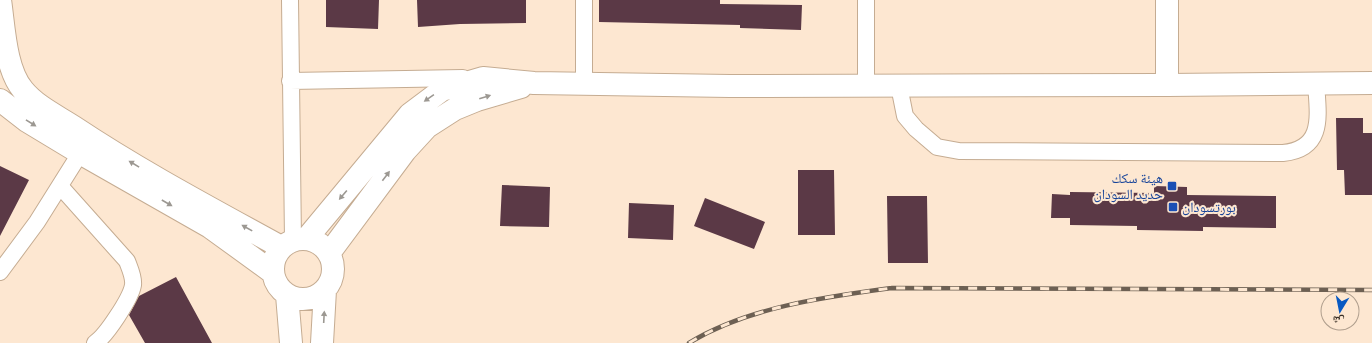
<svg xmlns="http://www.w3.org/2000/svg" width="1372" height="343" font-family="'Titillium Web','Noto Naskh Arabic',sans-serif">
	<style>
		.building { fill: #5b3946 }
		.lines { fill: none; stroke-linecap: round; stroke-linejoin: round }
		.minor-casing { stroke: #c5ac92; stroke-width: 18 }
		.primary-casing { stroke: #c5ac92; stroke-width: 24 }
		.trunk-casing { stroke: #c5ac92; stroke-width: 24 }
		.minor { stroke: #fff; stroke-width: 16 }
		.primary { stroke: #fff; stroke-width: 22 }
		.trunk { stroke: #fff; stroke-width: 22 }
		.rail-casing { stroke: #6d6053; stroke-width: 4.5 }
		.rail { stroke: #fde7d1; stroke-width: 3; stroke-dasharray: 9; stroke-linecap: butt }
		.oneway { fill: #9c9892 }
		.transit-dot { fill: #1a4fb4; stroke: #fde7d1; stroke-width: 1.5 }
		.labels { text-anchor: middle; stroke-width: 4; stroke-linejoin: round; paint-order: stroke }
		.transit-label { font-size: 14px; fill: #164399; stroke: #fde7d1; text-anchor: end }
	</style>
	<rect width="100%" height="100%" fill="#fde7d1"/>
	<path class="building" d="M 326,0 L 379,0 L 378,29 L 326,27 Z
		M 417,0 L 526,0 L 526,23 L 460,24 L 418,27 Z
		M 599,0 L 720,0 L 720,4 L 802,5 L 801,30 L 740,28 L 740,25 L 599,22 Z
		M 1336,118 L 1363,118 L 1363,133 L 1372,133 L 1372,195 L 1345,195 L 1344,170 L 1337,170 Z
		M 0,166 L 29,180 L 0,236 Z
		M 798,170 L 834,170 L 835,235 L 798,235 Z
		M 502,185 L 550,187 L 549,227 L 500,226 Z
		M 1154,186 L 1187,187 L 1187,195 L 1276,196 L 1276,228 L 1203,227 L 1203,231 L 1137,230 L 1137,226 L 1070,225 L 1070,218 L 1051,218 L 1052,194 L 1070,195 L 1070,192 L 1154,193 Z
		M 887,196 L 927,196 L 928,263 L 888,263 Z
		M 705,198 L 765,222 L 754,249 L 694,226 Z
		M 629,203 L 674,205 L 673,240 L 628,238 Z
		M 176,277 L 212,343 L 145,343 L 129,315 L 139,296 Z"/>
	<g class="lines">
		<defs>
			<path id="minor" d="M 290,0 L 293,240
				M 866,0 L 866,86
				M 290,81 L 463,78
				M 584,85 L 584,0
				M 899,86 L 905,116 L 916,129 L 937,147 L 959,151 L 1283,153 C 1325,149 1318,115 1316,83
				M 60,186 L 127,261 C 130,269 134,277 133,285 C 131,298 106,336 95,343
				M 0,272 L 37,222 L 86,144"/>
			<path id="primary" d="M 0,0 C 4,26 5,69 23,90 C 36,106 57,116 74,127 C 140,171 212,209 281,247
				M 0,100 L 27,121 L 80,153 L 210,227 L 272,272
				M 307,238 L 410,114 L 442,90 L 483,78 L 534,83 L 730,86 L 1167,85
				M273 269a30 30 0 1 1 60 0a30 30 0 1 1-60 0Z
				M 330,252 L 405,151 L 427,127 L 455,109 L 477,100 L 521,87
				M 287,295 L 291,343
				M 322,343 L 325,290"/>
			<path id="trunk" d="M 1167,0 L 1167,85 L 1372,83"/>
		</defs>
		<use href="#minor" class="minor-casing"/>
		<use href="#primary" class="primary-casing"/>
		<use href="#trunk" class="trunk-casing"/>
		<use href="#minor" class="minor"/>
		<use href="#primary" class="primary"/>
		<use href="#trunk" class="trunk"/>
		<defs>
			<path id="rail" d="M 689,343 C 748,307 825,297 892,288 L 1372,290"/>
		</defs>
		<use href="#rail" class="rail-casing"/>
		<use href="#rail" class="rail"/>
	</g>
	<defs><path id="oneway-solid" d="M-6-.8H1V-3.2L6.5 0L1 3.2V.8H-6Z"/></defs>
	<g class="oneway">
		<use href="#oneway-solid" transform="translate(485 97) rotate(-17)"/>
		<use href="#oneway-solid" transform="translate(429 98) rotate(145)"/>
		<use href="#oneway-solid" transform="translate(31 123) rotate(32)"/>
		<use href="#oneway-solid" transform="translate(134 164) rotate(-149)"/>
		<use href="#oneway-solid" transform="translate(386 176) rotate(-53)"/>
		<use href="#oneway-solid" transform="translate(343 195) rotate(130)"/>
		<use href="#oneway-solid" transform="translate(167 203) rotate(30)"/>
		<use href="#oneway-solid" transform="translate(247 228) rotate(-151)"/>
		<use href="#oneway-solid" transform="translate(324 317) rotate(-87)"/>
	</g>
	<g class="transit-dot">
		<rect x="1167" y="181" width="10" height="10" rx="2"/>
		<rect x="1168" y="202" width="10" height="10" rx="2"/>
	</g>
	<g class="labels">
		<g class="transit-label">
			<text x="1163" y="183">هيئة سكك<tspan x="1163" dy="16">حديد السودان</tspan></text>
			<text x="1182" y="212" text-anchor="start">بورتسودان</text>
		</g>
	</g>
	<g transform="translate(1340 311) rotate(190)"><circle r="19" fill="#fde7d1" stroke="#af9e8d"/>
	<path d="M0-3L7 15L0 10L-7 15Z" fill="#0859c2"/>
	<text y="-6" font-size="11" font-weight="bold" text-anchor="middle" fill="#3a3026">ش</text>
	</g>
</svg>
